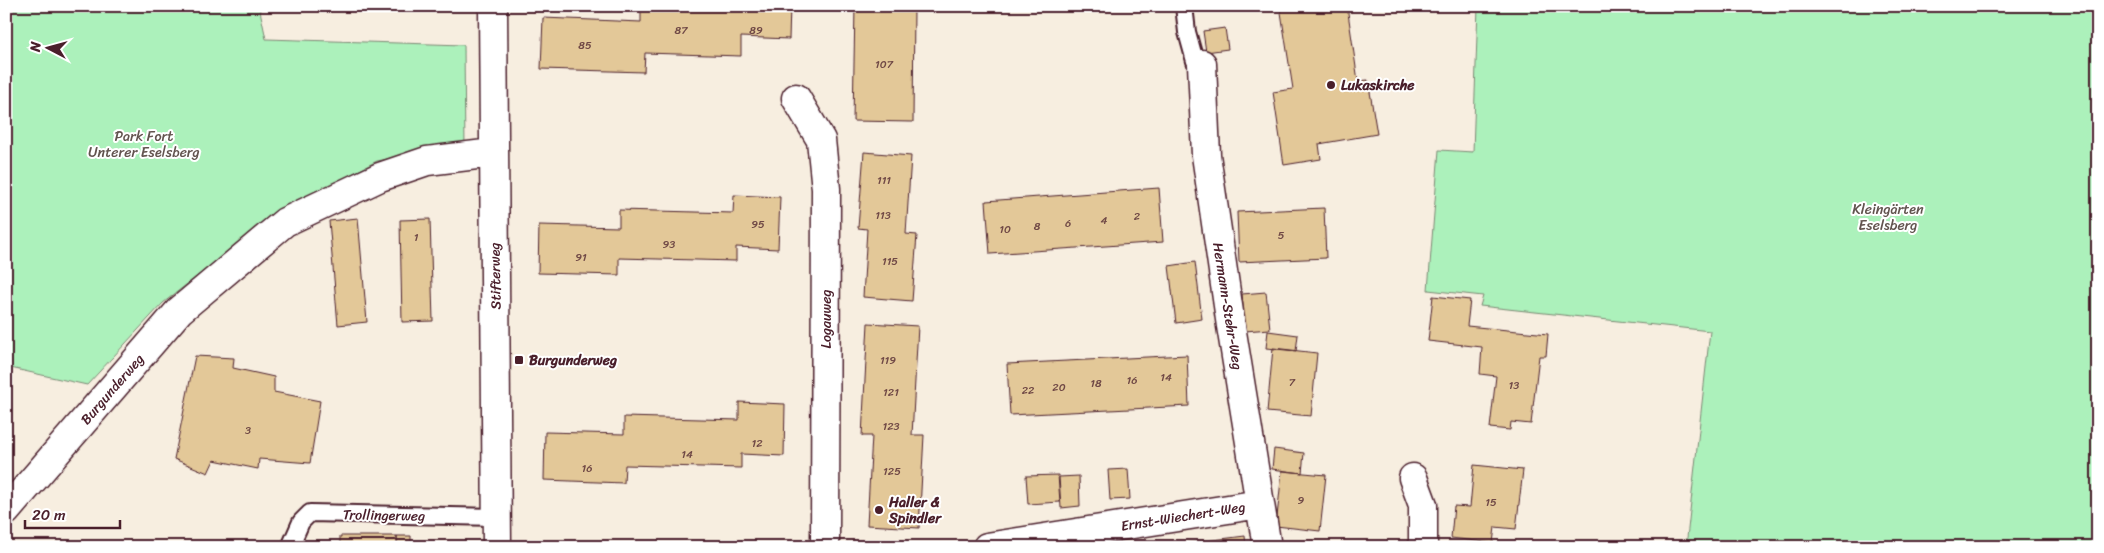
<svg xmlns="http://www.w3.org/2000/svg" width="2104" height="553" font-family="Sriracha,sans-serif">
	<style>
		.green { fill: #acf1bb; stroke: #7b8873 }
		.building { fill: #e3c898; stroke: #4a1f2b }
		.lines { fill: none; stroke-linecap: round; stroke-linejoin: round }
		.lane-casing { stroke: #4a1f2b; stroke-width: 20 }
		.street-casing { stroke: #4a1f2b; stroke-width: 31 }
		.lane { stroke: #fff; stroke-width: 16 }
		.street { stroke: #fff; stroke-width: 28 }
		.poi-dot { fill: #4a1f2b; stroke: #fff; stroke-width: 2 }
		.labels { text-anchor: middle; stroke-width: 4; stroke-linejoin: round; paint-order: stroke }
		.number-label { font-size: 11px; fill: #704946 }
		.poi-label { font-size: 14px; font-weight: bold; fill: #4a1f2b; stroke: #fff; text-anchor: start }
		.park-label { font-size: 14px; fill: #62544f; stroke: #fff }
		.street-label { font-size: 14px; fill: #4a1f2b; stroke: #fff }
	</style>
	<rect width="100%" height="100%" fill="#f7eee0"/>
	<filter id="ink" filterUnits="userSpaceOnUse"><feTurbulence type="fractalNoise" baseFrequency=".02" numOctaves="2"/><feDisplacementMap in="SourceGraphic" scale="10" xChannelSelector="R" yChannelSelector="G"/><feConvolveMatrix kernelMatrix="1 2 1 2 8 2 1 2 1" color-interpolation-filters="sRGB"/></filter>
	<g filter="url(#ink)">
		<path class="green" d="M 6,6 L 259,6 L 266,39 L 464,45 L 465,151 L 426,152 L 377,161 L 280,211 L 163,303 L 87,385 L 6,367 Z
			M 1478,6 L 2098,6 L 2098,547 L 1686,547 L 1710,331 L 1480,306 L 1483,296 L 1428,290 L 1439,150 L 1473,152 Z"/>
		<path class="building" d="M 641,6 L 790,6 L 789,39 L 741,37 L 741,56 L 645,53 L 644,72 L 541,69 L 543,18 L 641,22 Z
			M 855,6 L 914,6 L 913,122 L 853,121 Z
			M 1280,6 L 1347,6 L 1358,81 L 1368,80 L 1377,134 L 1319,144 L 1321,159 L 1284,165 L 1273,92 L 1293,89 Z
			M 1225,28 L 1228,49 L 1206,52 L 1203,31 Z
			M 864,152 L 911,156 L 906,234 L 917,235 L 912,301 L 863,297 L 867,229 L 858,228 Z
			M 1159,188 L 1163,242 L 990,254 L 986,201 Z
			M 734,195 L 780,197 L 778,249 L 736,247 L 736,261 L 619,258 L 619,275 L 538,273 L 539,225 L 619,227 L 619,210 L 733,213 Z
			M 1324,208 L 1326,258 L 1239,262 L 1237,212 Z
			M 358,218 L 367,322 L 338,325 L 329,221 Z
			M 430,219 L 433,321 L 402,322 L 400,220 Z
			M 1195,262 L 1202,319 L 1176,323 L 1169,266 Z
			M 1266,292 L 1270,329 L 1245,331 L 1242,294 Z
			M 1433,296 L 1470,300 L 1467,326 L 1548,334 L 1546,356 L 1539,356 L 1531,424 L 1511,422 L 1510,430 L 1490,428 L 1496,376 L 1480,374 L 1482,347 L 1428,341 Z
			M 868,323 L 918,326 L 912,435 L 924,435 L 919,528 L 867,525 L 872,436 L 862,436 Z
			M 1268,331 L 1298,335 L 1296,351 L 1266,348 Z
			M 1273,348 L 1317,353 L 1311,416 L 1267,412 Z
			M 1187,355 L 1189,406 L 1010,415 L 1007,364 Z
			M 195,356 L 234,358 L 233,368 L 274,377 L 274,392 L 320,401 L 310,463 L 259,459 L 258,469 L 214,460 L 208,473 L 174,459 Z
			M 739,402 L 785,404 L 784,456 L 741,454 L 741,468 L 625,465 L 624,483 L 544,480 L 545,432 L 624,434 L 624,417 L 739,420 Z
			M 1274,449 L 1304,453 L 1302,473 L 1272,469 Z
			M 1474,465 L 1523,470 L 1516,529 L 1495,527 L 1493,543 L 1451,538 L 1454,506 L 1470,507 Z
			M 1128,469 L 1130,499 L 1110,500 L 1108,470 Z
			M 1282,471 L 1326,475 L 1320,531 L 1276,526 Z
			M 1058,475 L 1060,502 L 1028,504 L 1026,476 Z
			M 1079,476 L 1080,506 L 1061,508 L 1059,477 Z
			M 340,536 L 397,536 L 397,547 L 304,547 L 304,545 L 340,545 Z
			M 397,536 L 411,536 L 411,547 L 397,547 Z
			M 1245,536 L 1246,547 L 1157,547 Z"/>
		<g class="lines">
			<defs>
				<path id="lane" d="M 1184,6 L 1187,32 L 1195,61 L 1202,64
					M 290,547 L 301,522 L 310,513 L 497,517"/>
				<path id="street" d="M 493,6 L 497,547
					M 1202,64 L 1206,155 L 1231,326 L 1267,547
					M 796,98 L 821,140 L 826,189 L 825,547
					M 1413,478 L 1423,505 L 1423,547
					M 6,511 L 179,311 L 285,222 L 380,177 L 427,161 L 493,153
					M 987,547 L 1260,504"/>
			</defs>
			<use href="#lane" class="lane-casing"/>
			<use href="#street" class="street-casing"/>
			<use href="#lane" class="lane"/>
			<use href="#street" class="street"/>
		</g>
	</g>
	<g class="poi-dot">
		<circle cx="1331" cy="85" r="5"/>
		<rect x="514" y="355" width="10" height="10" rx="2.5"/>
		<circle cx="879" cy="510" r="5"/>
	</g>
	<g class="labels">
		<g class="number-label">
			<text x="681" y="34">87</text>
			<text x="756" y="34">89</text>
			<text x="585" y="49">85</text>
			<text x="884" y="68">107</text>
			<text x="884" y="184">111</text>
			<text x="883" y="219">113</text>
			<text x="1137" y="220">2</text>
			<text x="1104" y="224">4</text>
			<text x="1068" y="227">6</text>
			<text x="758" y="228">95</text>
			<text x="1037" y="230">8</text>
			<text x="1005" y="233">10</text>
			<text x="1281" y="239">5</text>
			<text x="416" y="241">1</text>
			<text x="669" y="248">93</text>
			<text x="581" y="261">91</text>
			<text x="890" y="265">115</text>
			<text x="888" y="364">119</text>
			<text x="1166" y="381">14</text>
			<text x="1132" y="384">16</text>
			<text x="1292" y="386">7</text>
			<text x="1096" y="387">18</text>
			<text x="1514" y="389">13</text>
			<text x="1059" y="391">20</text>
			<text x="1028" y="394">22</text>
			<text x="891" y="396">121</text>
			<text x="891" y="430">123</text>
			<text x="248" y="434">3</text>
			<text x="757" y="447">12</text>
			<text x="687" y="458">14</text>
			<text x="587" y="472">16</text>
			<text x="892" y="475">125</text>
			<text x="1301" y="504">9</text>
			<text x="1491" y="506">15</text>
		</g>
		<g class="poi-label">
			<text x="1341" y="90">Lukaskirche</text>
			<text x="529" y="365">Burgunderweg</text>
			<text x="889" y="507">Haller &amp;<tspan x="889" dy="16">Spindler</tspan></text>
		</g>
		<g class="park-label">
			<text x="144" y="141">Park Fort<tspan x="144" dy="16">Unterer Eselsberg</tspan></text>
			<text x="1888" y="214">Kleingärten<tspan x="1888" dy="16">Eselsberg</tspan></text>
		</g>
		<g class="street-label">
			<text transform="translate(495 276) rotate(-91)" y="5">Stifterweg</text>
			<text transform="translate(1228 306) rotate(81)" y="5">Hermann-Stehr-Weg</text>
			<text transform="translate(826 319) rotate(-90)" y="5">Logauweg</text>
			<text transform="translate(112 389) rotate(-49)" y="5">Burgunderweg</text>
			<text transform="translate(384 515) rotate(1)" y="5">Trollingerweg</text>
			<text transform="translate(1183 516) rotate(-9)" y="5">Ernst-Wiechert-Weg</text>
		</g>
	</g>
	<rect width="2104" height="553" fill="none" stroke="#fff" stroke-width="25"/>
	<rect x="12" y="12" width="2079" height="528" fill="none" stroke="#4a1f2b" stroke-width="2" filter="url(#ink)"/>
	<g transform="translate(48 48) rotate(276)" stroke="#ffffff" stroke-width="4" paint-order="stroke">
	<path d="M0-4L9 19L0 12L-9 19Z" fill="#4a1f2b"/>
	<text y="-8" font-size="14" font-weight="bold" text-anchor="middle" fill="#4a1f2b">N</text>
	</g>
	<path d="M25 520v8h95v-8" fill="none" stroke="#4a1f2b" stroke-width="2.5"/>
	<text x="32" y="520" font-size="15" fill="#4a1f2b" stroke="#ffffff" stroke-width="4" paint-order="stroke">20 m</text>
</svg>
